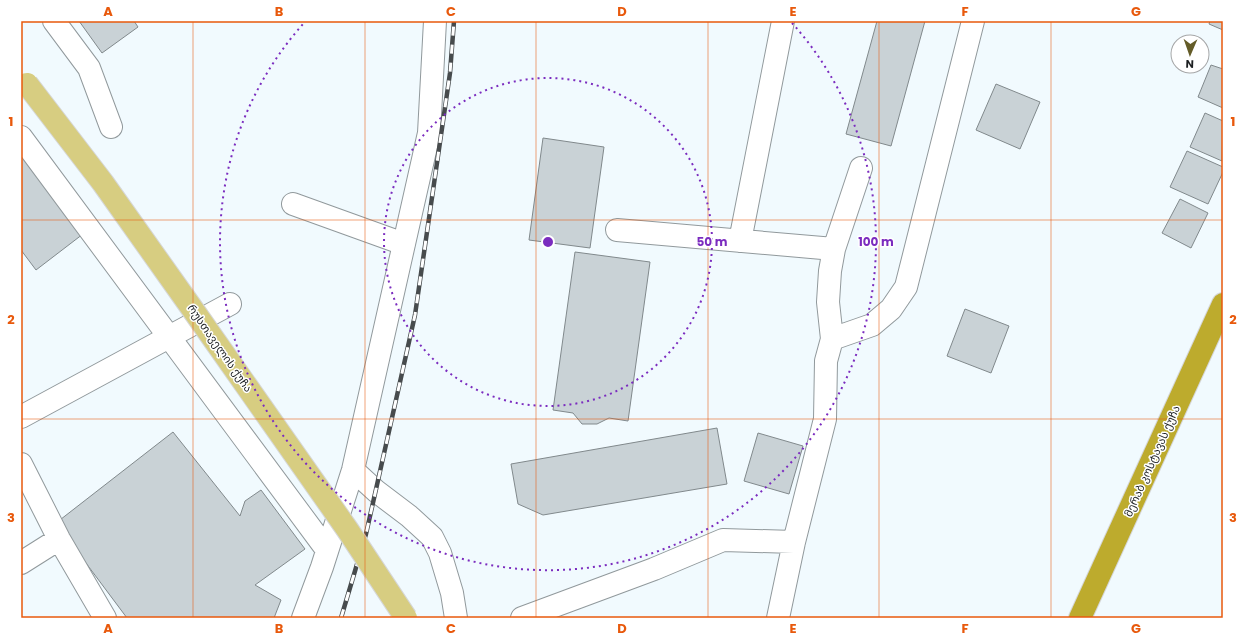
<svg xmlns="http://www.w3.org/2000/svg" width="1244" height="639" font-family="Poppins,'Noto Sans Georgian',sans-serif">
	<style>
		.building { fill: #c9d2d6; stroke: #81898c }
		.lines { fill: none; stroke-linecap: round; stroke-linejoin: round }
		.minor-casing { stroke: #91999c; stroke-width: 24 }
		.highway-casing { stroke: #d6d7d7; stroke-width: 24 }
		.minor { stroke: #fff; stroke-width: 22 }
		.highway { stroke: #bdab2d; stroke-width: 22 }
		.rail-casing { stroke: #474b4d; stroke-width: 4.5 }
		.rail { stroke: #fff; stroke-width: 3; stroke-dasharray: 9; stroke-linecap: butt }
		.major-bridge-casing { stroke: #d6d7d7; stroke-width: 24; stroke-linecap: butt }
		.major-bridge { stroke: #d7cd81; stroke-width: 22 }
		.grid { fill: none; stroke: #e8590c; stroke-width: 1; stroke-opacity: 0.55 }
		.ring { fill: none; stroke: #7b2cbf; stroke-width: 2; stroke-dasharray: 2 4 }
		.labels { text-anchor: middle; stroke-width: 3; stroke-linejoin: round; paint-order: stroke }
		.street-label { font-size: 11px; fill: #1d2022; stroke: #fff }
		.centre { fill: #7b2cbf; stroke: #fff; stroke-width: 2 }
		.ring-label { font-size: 12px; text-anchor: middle; font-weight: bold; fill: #7b2cbf; stroke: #fff; stroke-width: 3; stroke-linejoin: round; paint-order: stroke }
		.neatline { fill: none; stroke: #e8590c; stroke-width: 1.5 }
		.grid-label { font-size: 13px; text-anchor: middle; font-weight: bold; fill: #e8590c }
	</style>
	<rect width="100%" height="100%" fill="#f1fafe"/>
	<path class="building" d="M 79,21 L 134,21 L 138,27 L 102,53 Z
		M 877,21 L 925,21 L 891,146 L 846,134 Z
		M 1210,21 L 1223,21 L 1223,30 L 1209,24 Z
		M 1211,65 L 1223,69 L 1223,108 L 1198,97 Z
		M 996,84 L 1040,102 L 1020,149 L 976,130 Z
		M 1205,113 L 1223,121 L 1222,161 L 1190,147 Z
		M 543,138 L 604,147 L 590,248 L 529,240 Z
		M 1187,151 L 1223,167 L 1223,172 L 1208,204 L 1170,187 Z
		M 21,153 L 83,234 L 36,270 L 21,250 Z
		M 1180,199 L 1208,213 L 1191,248 L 1162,233 Z
		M 575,252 L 650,262 L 628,421 L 609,418 L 597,424 L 582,424 L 573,413 L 553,410 Z
		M 965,309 L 1009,326 L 991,373 L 947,356 Z
		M 717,428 L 727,484 L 543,515 L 518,504 L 511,464 Z
		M 173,432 L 240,516 L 245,501 L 261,490 L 305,549 L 255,585 L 281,600 L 274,618 L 127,618 L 56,523 Z
		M 758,433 L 803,446 L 789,494 L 744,481 Z"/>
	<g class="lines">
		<defs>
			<path id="minor" d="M 54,21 L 89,68 L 111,127
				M 21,137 L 327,550
				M 293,204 L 404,244
				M 617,230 L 834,249
				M 740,241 L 783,21
				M 832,339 L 828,302 L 830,271 L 834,249 L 861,168
				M 21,417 L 230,304
				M 21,464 L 59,539 L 105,618
				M 353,470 L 376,491 L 409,516 L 432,537 L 440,553 L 452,593 L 456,618
				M 21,563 L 59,539
				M 303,618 L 322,567 L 353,470 L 429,133 L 435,21
				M 522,618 L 654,569 L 723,540 L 794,542
				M 778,618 L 794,542 L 825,419 L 826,361 L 832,339 L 872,325 L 891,309 L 906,287 L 973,21"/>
			<path id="highway" d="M 1080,618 L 1223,304"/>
		</defs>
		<use href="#minor" class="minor-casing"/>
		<use href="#highway" class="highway-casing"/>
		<use href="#minor" class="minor"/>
		<use href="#highway" class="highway"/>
		<defs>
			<path id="rail" d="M 341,618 L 366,534 L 415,315 L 450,73 L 454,21"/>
		</defs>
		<use href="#rail" class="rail-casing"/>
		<use href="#rail" class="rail"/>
		<defs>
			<path id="major-bridge" d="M 27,84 L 103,183 L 191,307 L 347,529 L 406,618"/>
		</defs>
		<use href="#major-bridge" class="major-bridge-casing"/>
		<use href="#major-bridge" class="major-bridge"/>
	</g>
	<path class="grid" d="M 193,21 L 193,618M 365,21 L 365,618M 536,21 L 536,618M 708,21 L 708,618M 879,21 L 879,618M 1051,21 L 1051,618M 21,220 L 1223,220M 21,419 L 1223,419"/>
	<g class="ring">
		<circle cx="548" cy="242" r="164"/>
		<path d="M792 23A328 328 0 1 1 304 23"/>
	</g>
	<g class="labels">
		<g class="street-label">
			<text transform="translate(220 348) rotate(55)" y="4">რუსთაველის ქუჩა</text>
			<text transform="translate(1152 461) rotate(-66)" y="4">მერაბ კოსტავას ქუჩა</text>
		</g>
	</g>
	<circle cx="548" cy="242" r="6" class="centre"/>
	<g class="ring-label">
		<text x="712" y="246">50 m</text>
		<text x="876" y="246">100 m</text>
	</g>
	<rect width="1244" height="639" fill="none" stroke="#ffffff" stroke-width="44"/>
	<g transform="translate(1190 54) rotate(182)"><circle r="19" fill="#ffffff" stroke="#a5a6a7"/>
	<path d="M0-3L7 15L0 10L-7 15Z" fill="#645c28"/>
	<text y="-6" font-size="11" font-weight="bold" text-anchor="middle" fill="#1d2022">N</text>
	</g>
	<rect x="22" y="22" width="1200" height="595" class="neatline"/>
	<g class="grid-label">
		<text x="108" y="16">A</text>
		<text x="279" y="16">B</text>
		<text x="451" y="16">C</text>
		<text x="622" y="16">D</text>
		<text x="793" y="16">E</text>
		<text x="965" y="16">F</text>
		<text x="1136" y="16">G</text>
		<text x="11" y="126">1</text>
		<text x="1233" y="126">1</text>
		<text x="11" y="324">2</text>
		<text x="1233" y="324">2</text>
		<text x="11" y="522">3</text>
		<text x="1233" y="522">3</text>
		<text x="108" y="633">A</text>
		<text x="279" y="633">B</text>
		<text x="451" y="633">C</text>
		<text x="622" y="633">D</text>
		<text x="793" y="633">E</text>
		<text x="965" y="633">F</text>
		<text x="1136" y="633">G</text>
	</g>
</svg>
